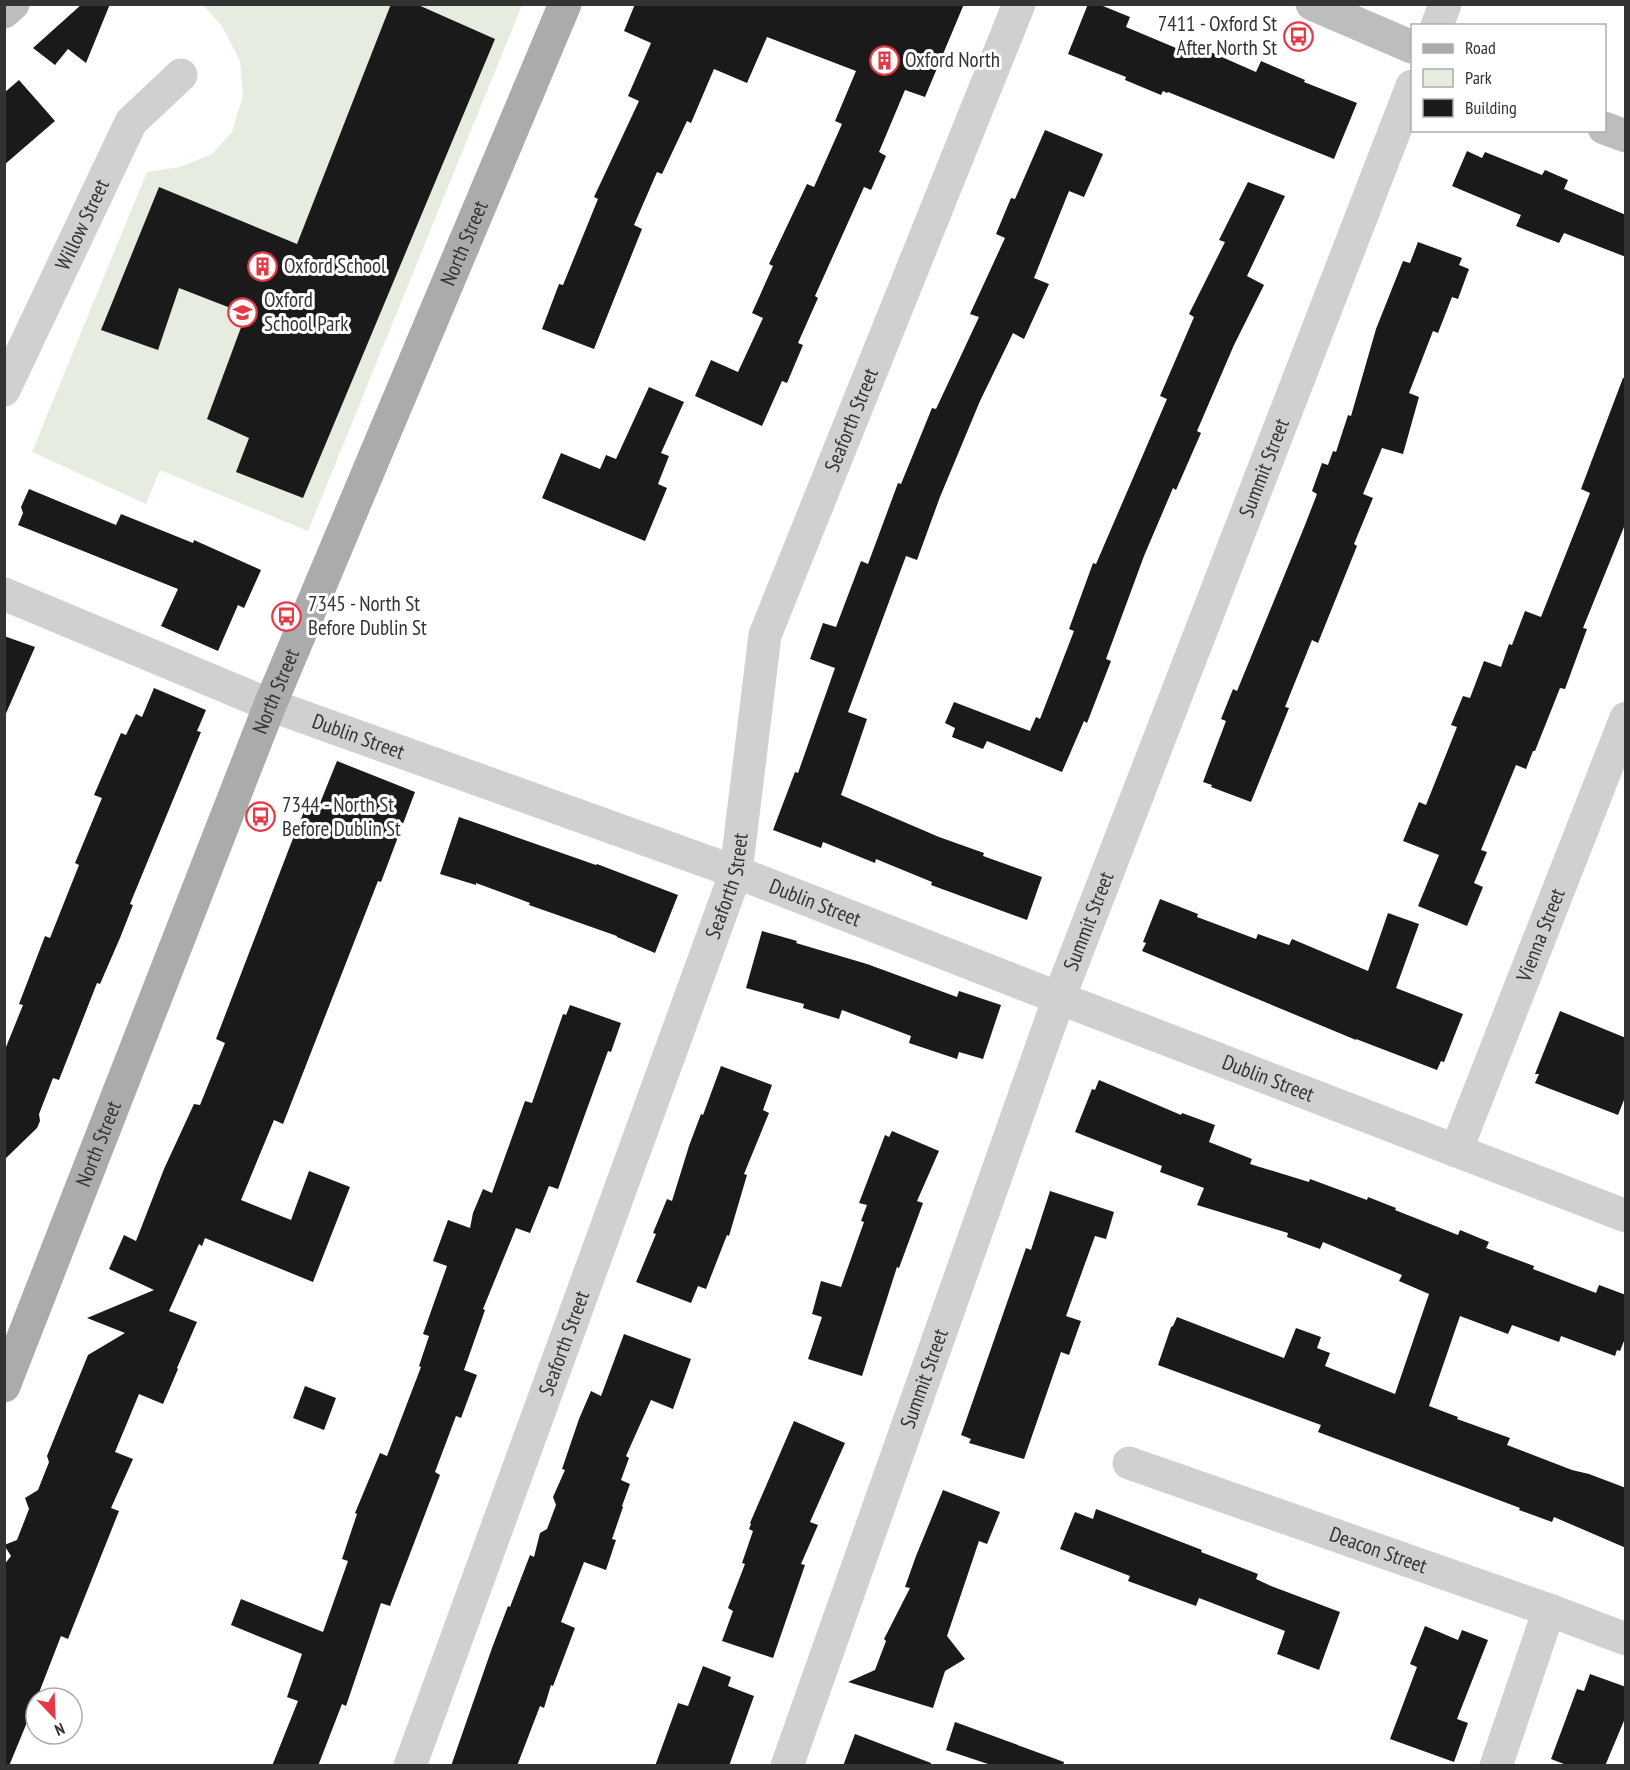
<svg xmlns="http://www.w3.org/2000/svg" width="1630" height="1770" font-family="'PT Sans Narrow',sans-serif">
	<style>
		.green { fill: #e6ecdf }
		.building { fill: #1a1a1a }
		.lines { fill: none; stroke-linecap: round; stroke-linejoin: round }
		.street { stroke: #d0d0d0; stroke-width: 33 }
		.secondary { stroke: #bdbdbd; stroke-width: 33 }
		.primary { stroke: #ababab; stroke-width: 33 }
		.labels { text-anchor: middle; stroke-width: 6; stroke-linejoin: round; paint-order: stroke }
		.poi-label { font-size: 21px; fill: #333; stroke: #fff; text-anchor: start }
		.street-label { font-size: 21px; fill: #333; stroke: #fff }
	</style>
	<rect width="100%" height="100%" fill="#fff"/>
	<path class="green" d="M 203,5 L 522,5 L 308,531 L 160,470 L 146,504 L 32,452 L 147,172 L 180,167 L 212,154 L 232,132 L 243,95 L 240,61 L 222,26 Z"/>
	<path class="building" d="M 82,4 L 110,4 L 86,63 L 68,49 L 55,65 L 33,48 Z
		M 391,4 L 416,4 L 495,39 L 303,498 L 236,472 L 249,438 L 207,419 L 246,314 L 179,288 L 158,350 L 101,330 L 159,187 L 297,244 Z
		M 635,4 L 964,4 L 925,97 L 905,90 L 879,152 L 886,156 L 871,190 L 864,187 L 815,296 L 818,298 L 798,343 L 803,345 L 787,383 L 782,381 L 762,426 L 695,396 L 711,360 L 738,372 L 763,318 L 752,313 L 773,266 L 769,264 L 807,184 L 814,187 L 842,124 L 835,121 L 856,71 L 767,37 L 747,83 L 714,69 L 691,123 L 687,121 L 662,174 L 657,172 L 634,225 L 642,229 L 594,349 L 542,329 L 559,284 L 563,285 L 598,199 L 594,197 L 639,101 L 628,96 L 651,43 L 624,31 Z
		M 1088,4 L 1098,4 L 1130,17 L 1126,27 L 1195,56 L 1199,47 L 1256,72 L 1261,61 L 1305,80 L 1304,82 L 1357,103 L 1334,159 L 1168,92 L 1167,93 L 1163,91 L 1161,95 L 1125,80 L 1126,77 L 1068,54 Z
		M 19,80 L 55,121 L 4,165 L 4,93 Z
		M 1045,130 L 1103,154 L 1084,197 L 1069,191 L 1034,278 L 1049,284 L 1024,339 L 1013,333 L 980,401 L 940,497 L 917,560 L 906,556 L 848,712 L 867,719 L 841,795 L 939,837 L 984,853 L 983,856 L 1042,877 L 1027,920 L 931,885 L 932,882 L 876,859 L 875,863 L 823,842 L 821,848 L 773,830 L 795,772 L 798,773 L 835,668 L 810,659 L 823,623 L 836,627 L 861,561 L 868,564 L 898,483 L 901,484 L 932,408 L 936,409 L 979,317 L 970,314 L 1005,238 L 996,234 L 1011,198 L 1015,199 Z
		M 1467,151 L 1482,158 L 1485,152 L 1542,175 L 1545,170 L 1568,180 L 1564,189 L 1626,215 L 1626,257 L 1564,233 L 1559,243 L 1516,226 L 1521,215 L 1452,186 Z
		M 1248,182 L 1285,196 L 1247,276 L 1264,285 L 1234,345 L 1197,431 L 1201,433 L 1176,490 L 1173,488 L 1144,556 L 1106,659 L 1111,661 L 1087,723 L 1084,721 L 1062,772 L 987,741 L 983,749 L 952,737 L 955,728 L 945,723 L 954,702 L 1030,731 L 1036,717 L 1040,719 L 1074,631 L 1069,629 L 1093,563 L 1096,564 L 1167,399 L 1160,396 L 1194,317 L 1189,314 L 1225,242 L 1219,240 Z
		M 1418,242 L 1462,258 L 1459,265 L 1469,269 L 1458,299 L 1452,297 L 1438,333 L 1433,331 L 1409,393 L 1419,397 L 1403,454 L 1382,448 L 1363,494 L 1373,498 L 1354,544 L 1357,546 L 1318,643 L 1312,640 L 1285,707 L 1289,708 L 1251,802 L 1211,787 L 1212,785 L 1203,782 L 1226,721 L 1221,719 L 1233,689 L 1237,691 L 1305,525 L 1317,494 L 1312,491 L 1322,463 L 1328,465 L 1333,451 L 1336,452 L 1348,415 L 1351,416 L 1376,329 L 1403,261 L 1410,263 Z
		M 1623,378 L 1626,378 L 1626,522 L 1583,628 L 1587,629 L 1565,689 L 1560,688 L 1535,751 L 1533,751 L 1526,769 L 1516,765 L 1481,850 L 1487,852 L 1474,883 L 1483,887 L 1467,926 L 1418,906 L 1439,855 L 1403,841 L 1419,802 L 1426,805 L 1457,727 L 1451,725 L 1463,696 L 1470,698 L 1484,661 L 1501,667 L 1509,644 L 1512,645 L 1525,611 L 1541,617 L 1590,493 L 1581,489 Z
		M 649,387 L 684,402 L 661,453 L 669,456 L 658,484 L 667,488 L 645,541 L 542,498 L 561,453 L 600,469 L 606,455 L 616,459 Z
		M 29,489 L 116,525 L 121,514 L 193,543 L 194,540 L 261,570 L 244,608 L 238,605 L 218,651 L 161,626 L 178,589 L 18,525 L 23,513 L 21,507 Z
		M 4,636 L 35,647 L 4,718 Z
		M 154,688 L 206,710 L 197,731 L 201,732 L 130,904 L 133,905 L 120,938 L 100,984 L 97,983 L 59,1080 L 53,1078 L 39,1114 L 40,1121 L 37,1128 L 4,1160 L 4,1052 L 23,1005 L 19,1004 L 45,936 L 50,938 L 79,865 L 75,863 L 102,798 L 94,795 L 121,733 L 126,735 L 136,714 L 142,717 Z
		M 337,761 L 415,792 L 381,882 L 378,881 L 283,1124 L 274,1120 L 241,1200 L 291,1220 L 309,1171 L 350,1187 L 313,1282 L 205,1238 L 202,1246 L 199,1244 L 169,1311 L 197,1322 L 177,1368 L 178,1369 L 163,1404 L 139,1394 L 115,1452 L 133,1459 L 111,1508 L 119,1511 L 68,1639 L 61,1636 L 35,1703 L 9,1766 L 4,1766 L 4,1565 L 11,1556 L 4,1545 L 17,1540 L 29,1509 L 25,1498 L 38,1490 L 49,1462 L 47,1456 L 88,1355 L 125,1333 L 87,1318 L 154,1290 L 109,1269 L 124,1235 L 136,1241 L 164,1169 L 194,1104 L 200,1105 L 225,1043 L 216,1039 L 290,846 L 307,804 L 318,808 Z
		M 459,817 L 596,865 L 597,864 L 678,895 L 655,953 L 617,937 L 617,936 L 529,905 L 530,903 L 476,883 L 476,885 L 440,874 Z
		M 1160,899 L 1198,914 L 1197,917 L 1256,939 L 1258,934 L 1289,945 L 1292,939 L 1368,971 L 1388,913 L 1419,924 L 1396,988 L 1463,1014 L 1444,1062 L 1441,1061 L 1437,1070 L 1356,1039 L 1356,1040 L 1142,951 L 1146,943 L 1143,942 Z
		M 762,931 L 797,941 L 796,943 L 867,964 L 957,997 L 959,991 L 1001,1005 L 983,1059 L 959,1052 L 957,1059 L 909,1043 L 911,1036 L 842,1010 L 839,1019 L 803,1008 L 804,1004 L 746,988 Z
		M 570,1005 L 621,1023 L 611,1052 L 608,1051 L 558,1189 L 549,1186 L 530,1233 L 516,1228 L 483,1309 L 485,1310 L 464,1370 L 477,1375 L 461,1418 L 456,1416 L 435,1472 L 440,1475 L 390,1606 L 381,1603 L 346,1706 L 342,1704 L 318,1766 L 272,1766 L 298,1701 L 287,1697 L 302,1654 L 231,1625 L 241,1599 L 323,1632 L 348,1561 L 342,1559 L 357,1514 L 355,1513 L 380,1453 L 387,1456 L 421,1367 L 419,1366 L 429,1336 L 423,1334 L 447,1266 L 433,1261 L 448,1220 L 470,1228 L 473,1213 L 483,1189 L 492,1193 L 525,1101 L 532,1103 L 563,1014 L 566,1015 Z
		M 1560,1011 L 1626,1038 L 1626,1095 L 1618,1115 L 1535,1083 L 1539,1074 L 1535,1074 Z
		M 721,1066 L 772,1085 L 763,1110 L 769,1113 L 744,1174 L 747,1175 L 729,1236 L 727,1235 L 706,1289 L 698,1286 L 691,1303 L 636,1282 L 656,1234 L 653,1233 L 667,1199 L 672,1201 L 689,1146 L 701,1114 L 703,1115 Z
		M 1099,1080 L 1181,1115 L 1182,1113 L 1215,1125 L 1209,1142 L 1252,1159 L 1250,1164 L 1309,1182 L 1310,1179 L 1367,1200 L 1368,1197 L 1396,1208 L 1395,1210 L 1458,1235 L 1460,1230 L 1489,1242 L 1486,1248 L 1534,1266 L 1533,1269 L 1596,1293 L 1599,1285 L 1626,1295 L 1626,1336 L 1620,1351 L 1617,1350 L 1615,1356 L 1561,1336 L 1559,1342 L 1512,1325 L 1508,1334 L 1460,1316 L 1429,1406 L 1458,1417 L 1457,1419 L 1510,1438 L 1507,1445 L 1572,1470 L 1589,1474 L 1626,1488 L 1626,1548 L 1554,1517 L 1552,1522 L 1519,1510 L 1520,1508 L 1318,1432 L 1321,1425 L 1158,1365 L 1171,1327 L 1173,1326 L 1177,1317 L 1284,1358 L 1296,1328 L 1321,1337 L 1317,1348 L 1330,1353 L 1325,1366 L 1395,1394 L 1429,1294 L 1399,1281 L 1402,1275 L 1323,1242 L 1320,1249 L 1287,1237 L 1288,1233 L 1197,1205 L 1204,1188 L 1160,1172 L 1162,1166 L 1075,1132 L 1092,1089 L 1095,1090 Z
		M 892,1131 L 939,1151 L 917,1201 L 923,1203 L 899,1268 L 897,1267 L 862,1376 L 808,1359 L 822,1317 L 812,1314 L 821,1281 L 841,1287 L 864,1222 L 861,1221 L 867,1205 L 859,1203 L 885,1135 L 889,1137 Z
		M 1050,1191 L 1114,1212 L 1106,1239 L 1095,1236 L 1066,1316 L 1081,1321 L 1069,1355 L 1061,1352 L 1024,1459 L 969,1443 L 971,1439 L 961,1435 L 1026,1248 L 1031,1250 Z
		M 624,1334 L 691,1359 L 673,1409 L 651,1400 L 626,1456 L 629,1458 L 621,1480 L 630,1484 L 622,1506 L 623,1507 L 612,1539 L 616,1540 L 606,1570 L 584,1562 L 561,1622 L 575,1628 L 553,1686 L 551,1685 L 544,1708 L 540,1706 L 517,1766 L 451,1766 L 492,1648 L 508,1606 L 510,1607 L 530,1555 L 534,1557 L 540,1533 L 547,1529 L 556,1505 L 553,1497 L 565,1470 L 562,1469 L 579,1419 L 591,1391 L 601,1396 Z
		M 305,1386 L 336,1398 L 324,1430 L 293,1418 Z
		M 794,1421 L 845,1443 L 810,1522 L 818,1525 L 801,1564 L 805,1565 L 773,1658 L 722,1641 L 733,1611 L 728,1608 L 745,1564 L 742,1563 L 753,1531 L 749,1529 L 751,1524 L 750,1523 Z
		M 943,1490 L 1000,1512 L 987,1544 L 979,1541 L 947,1636 L 965,1659 L 945,1671 L 933,1708 L 848,1682 L 875,1670 L 886,1641 L 884,1639 L 910,1588 L 905,1587 L 916,1556 Z
		M 1096,1509 L 1202,1550 L 1201,1552 L 1258,1574 L 1256,1579 L 1271,1586 L 1340,1612 L 1319,1670 L 1277,1654 L 1285,1631 L 1199,1598 L 1196,1606 L 1128,1581 L 1130,1576 L 1060,1549 L 1075,1512 L 1093,1519 Z
		M 1425,1626 L 1458,1640 L 1462,1630 L 1488,1640 L 1457,1719 L 1468,1723 L 1454,1762 L 1390,1739 L 1417,1667 L 1410,1664 Z
		M 703,1666 L 731,1677 L 728,1686 L 754,1696 L 729,1766 L 655,1766 L 678,1703 L 688,1706 Z
		M 1590,1674 L 1626,1687 L 1626,1716 L 1605,1766 L 1569,1766 L 1551,1759 L 1577,1689 L 1584,1691 Z
		M 955,1722 L 1064,1762 L 1063,1766 L 994,1766 L 946,1750 Z
		M 855,1734 L 931,1763 L 931,1766 L 843,1766 Z"/>
	<g class="lines">
		<g class="street">
			<path d="M 1437,26 L 1445,4"/>
			<path id="s1" d="M 4,390 L 131,122 L 181,75"/>
			<path id="s2" d="M 4,594 L 270,705 L 736,872 L 1059,998 L 1626,1216"/>
			<path id="s3" d="M 1456,1151 L 1626,718"/>
			<path id="s4" d="M 1129,1463 L 1549,1610 L 1626,1639"/>
			<path id="s5" d="M 410,1766 L 736,872 L 765,635 L 1019,4"/>
			<path id="s6" d="M 787,1766 L 1059,998 L 1412,86"/>
			<path d="M 1496,1766 L 1549,1610"/>
		</g>
		<path class="secondary" d="M 1312,4 L 1412,47
			M 4,12 L 13,4
			M 1604,128 L 1626,136"/>
		<path class="primary" id="s7" d="M 4,1386 L 270,705 L 565,4"/>
	</g>
	<defs>
		<symbol id="bus-ring" viewBox="-11 -11 22 22"><circle r="9.5" fill="#fff" stroke="#e63946" stroke-width="1.5"/><path d="M-5-6H5V4H4V6H2V4H-2V6H-4V4H-5ZM-3.5-4V0h7V-4ZM-3.5 1.2v1.5H-2V1.2ZM2 1.2v1.5H3.5V1.2Z" fill="#e63946"/></symbol>
		<symbol id="building-ring" viewBox="-11 -11 22 22"><circle r="9.5" fill="#fff" stroke="#e63946" stroke-width="1.5"/><path d="M-4-6H4V6H1V3H-1V6H-4ZM-2.5-4.3h1.7v1.8h-1.7ZM.8-4.3h1.7v1.8H.8ZM-2.5-1h1.7V.8h-1.7ZM.8-1h1.7V.8H.8Z" fill="#e63946"/></symbol>
		<symbol id="school-ring" viewBox="-11 -11 22 22"><circle r="9.5" fill="#fff" stroke="#e63946" stroke-width="1.5"/><path d="M0-5L7-2L0 1L-7-2ZM-4 1L0 2.5L4 1V4Q0 6-4 4Z" fill="#e63946"/></symbol>
	</defs>
	<g fill-rule="evenodd">
		<use href="#bus-ring" x="1282" y="20" width="33" height="33"/>
		<use href="#building-ring" x="868" y="44" width="33" height="33"/>
		<use href="#building-ring" x="246" y="250" width="33" height="33"/>
		<use href="#school-ring" x="226" y="296" width="33" height="33"/>
		<use href="#bus-ring" x="270" y="600" width="33" height="33"/>
		<use href="#bus-ring" x="244" y="800" width="33" height="33"/>
	</g>
	<g class="labels">
		<g class="poi-label">
			<text x="1277" y="31" text-anchor="end">7411 - Oxford St<tspan x="1277" dy="24">After North St</tspan></text>
			<text x="905" y="67">Oxford North</text>
			<text x="284" y="273">Oxford School</text>
			<text x="264" y="307">Oxford<tspan x="264" dy="24">School Park</tspan></text>
			<text x="308" y="611">7345 - North St<tspan x="308" dy="24">Before Dublin St</tspan></text>
			<text x="282" y="812">7344 - North St<tspan x="282" dy="24">Before Dublin St</tspan></text>
		</g>
		<g class="street-label">
			<text dy="7" stroke="none"><textPath href="#s1" startOffset="183">Willow Street</textPath></text>
			<text dy="7" stroke="none"><textPath href="#s7" startOffset="1232">North Street</textPath></text>
			<text dy="7" stroke="none"><textPath href="#s5" startOffset="1422">Seaforth Street</textPath></text>
			<text dy="7" stroke="none"><textPath href="#s6" startOffset="1383">Summit Street</textPath></text>
			<text dy="7" stroke="none"><textPath href="#s7" startOffset="746">North Street</textPath></text>
			<text dy="7" stroke="none"><textPath href="#s2" startOffset="382">Dublin Street</textPath></text>
			<text dy="7" stroke="none"><textPath href="#s5" startOffset="936">Seaforth Street</textPath></text>
			<text dy="7" stroke="none"><textPath href="#s2" startOffset="868">Dublin Street</textPath></text>
			<text dy="7" stroke="none"><textPath href="#s6" startOffset="897">Summit Street</textPath></text>
			<text dy="7" stroke="none"><textPath href="#s3" startOffset="232">Vienna Street</textPath></text>
			<text dy="7" stroke="none"><textPath href="#s2" startOffset="1354">Dublin Street</textPath></text>
			<text dy="7" stroke="none"><textPath href="#s7" startOffset="260">North Street</textPath></text>
			<text dy="7" stroke="none"><textPath href="#s5" startOffset="450">Seaforth Street</textPath></text>
			<text dy="7" stroke="none"><textPath href="#s6" startOffset="411">Summit Street</textPath></text>
			<text dy="7" stroke="none"><textPath href="#s4" startOffset="264">Deacon Street</textPath></text>
		</g>
	</g>
	<rect width="1630" height="1770" fill="none" stroke="#333333" stroke-width="12"/>
	<rect x="1411" y="24" width="195" height="108" fill="#ffffff" stroke="#adadad" stroke-width="1.5"/>
	<rect x="1423" y="44" width="30" height="9" fill="#ababab" stroke="#adadad" stroke-width="1.5"/>
	<text x="1465" y="54" font-size="18" fill="#333333">Road</text>
	<rect x="1423" y="69" width="30" height="18" fill="#e6ecdf" stroke="#adadad" stroke-width="1.5"/>
	<text x="1465" y="84" font-size="18" fill="#333333">Park</text>
	<rect x="1423" y="99" width="30" height="18" fill="#1a1a1a" stroke="#adadad" stroke-width="1.5"/>
	<text x="1465" y="114" font-size="18" fill="#333333">Building</text>
	<g transform="translate(54 1716) rotate(157)"><circle r="28" fill="#ffffff" stroke="#adadad" stroke-width="1.5"/>
	<path d="M0-4.5L10 22L0 15L-10 22Z" fill="#e63946"/>
	<text y="-9" font-size="16" font-weight="bold" text-anchor="middle" fill="#333333">N</text>
	</g>
</svg>
